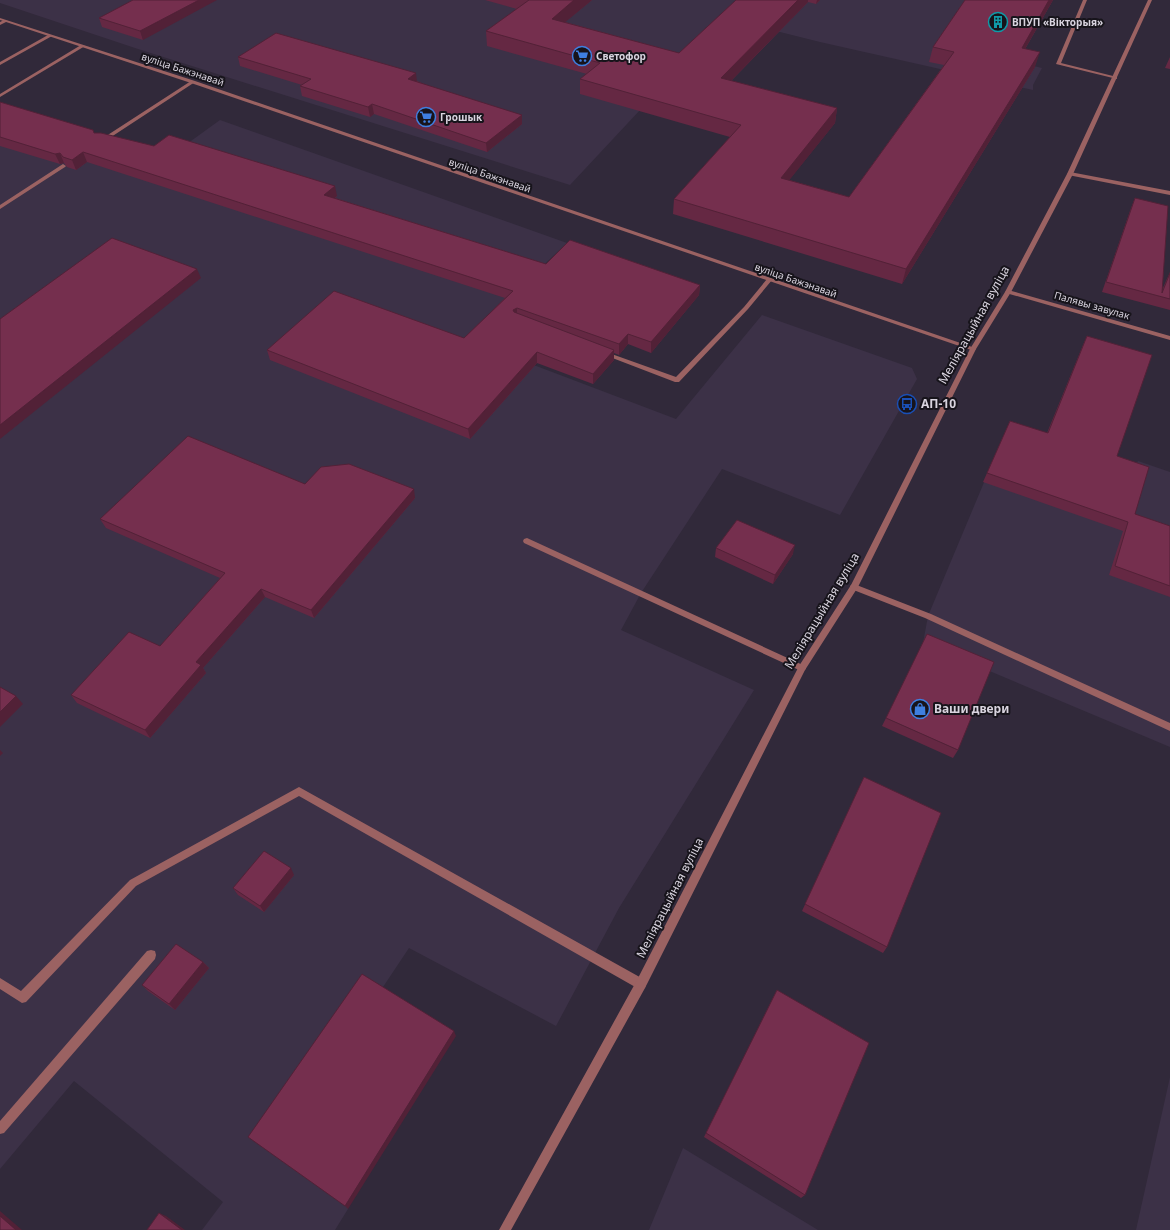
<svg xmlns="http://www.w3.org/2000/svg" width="1170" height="1230" font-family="'Noto Sans',sans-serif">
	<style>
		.built { fill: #3c3147 }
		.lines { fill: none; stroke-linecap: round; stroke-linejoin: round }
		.service { fill: #9b6262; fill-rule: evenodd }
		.minor { fill: #9b6262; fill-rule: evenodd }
		.tertiary { fill: #9b6262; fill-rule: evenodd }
		.wall { fill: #652843 }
		.shaded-wall { fill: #522137 }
		.building { fill: #752f4e; stroke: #522137 }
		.labels { text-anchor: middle; stroke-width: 4; stroke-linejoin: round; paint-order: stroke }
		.far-poi-label { font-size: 10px; font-weight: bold; fill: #d9d4df; stroke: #17141b; text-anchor: start }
		.far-street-label { font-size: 10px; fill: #d9d4df; stroke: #17141b }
		.street-label { font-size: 12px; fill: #d9d4df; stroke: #17141b }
		.poi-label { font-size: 12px; font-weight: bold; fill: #d9d4df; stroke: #17141b; text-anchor: start }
	</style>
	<rect width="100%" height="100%" fill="#31293a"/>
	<path class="built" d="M 0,0 L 1053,0 L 1018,62 L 1042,68 L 1033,85 L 1033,90 L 820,42 L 728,19 L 683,64 L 570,185 L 138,49 L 0,3 Z
		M 0,111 L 157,156 L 184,146 L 220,120 L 567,243 L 465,339 L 676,419 L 762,315 L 912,368 L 917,379 L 840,515 L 722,469 L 641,593 L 621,630 L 754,690 L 619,908 L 556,1026 L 409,948 L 381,990 L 348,1209 L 335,1230 L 202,1230 L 223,1202 L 74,1081 L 0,1169 Z
		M 1006,430 L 1132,472 L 1138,461 L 1170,472 L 1170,747 L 923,643 L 928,616 Z
		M 1170,1077 L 1170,1230 L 1136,1230 Z
		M 683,1148 L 818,1230 L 649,1230 Z"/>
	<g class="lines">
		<path class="service" d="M 1083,0 L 1087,0 L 1061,63 L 1117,77 L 1117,79 L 1056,64 Z
			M 4,20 L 8,21 L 0,25 L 0,22 Z
			M 48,35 L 52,36 L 0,65 L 0,62 Z
			M 81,45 L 85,46 L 0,97 L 0,94 Z
			M 191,81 L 195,82 L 105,141 L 100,140 Z
			M 63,164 L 66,166 L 65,167 L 0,209 L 0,205 Z
			M 1070,172 L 1170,191 L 1170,195 L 1068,175 L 1067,174 Z
			M 769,278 L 772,280 L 748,309 L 679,382 L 675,382 L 602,354 L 601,353 L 604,351 L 606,352 L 676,377 L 744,307 L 767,279 Z
			M 527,538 L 805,666 L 806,668 L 805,670 L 802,671 L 799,670 L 524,543 L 523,541 L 524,539 Z
			M 854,584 L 931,614 L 1170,723 L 1170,731 L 925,618 L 851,589 L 850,587 L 851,585 Z
			M 299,787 L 645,980 L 646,984 L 645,988 L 641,989 L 637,988 L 299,796 L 136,886 L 26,1002 L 22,1003 L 0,989 L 0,978 L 21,991 L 130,880 Z
			M 151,950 L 155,951 L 156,955 L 155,959 L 4,1133 L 0,1134 L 0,1121 L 147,951 Z"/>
		<path class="minor" d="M 0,18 L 195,81 L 975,348 L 976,349 L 975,350 L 971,350 L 191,83 L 0,20 Z
			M 1008,290 L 1170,336 L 1170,340 L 1006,293 L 1005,292 Z
			M 854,584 L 857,585 L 858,587 L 805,670 L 645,988 L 511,1230 L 499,1230 L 637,980 L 799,666 L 851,585 Z"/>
		<path class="tertiary" d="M 1148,0 L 1152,0 L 1073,174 L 1011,292 L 976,349 L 857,589 L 851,589 L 850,587 L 970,349 L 1005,292 L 1067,174 Z"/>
	</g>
	<path class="wall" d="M 133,0 L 143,40 L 102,27 L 99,18 Z
		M 485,0 L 592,0 L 565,22 L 679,53 L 736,0 L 820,0 L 816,4 L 808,2 L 731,81 L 837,108 L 835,123 L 789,180 L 849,197 L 944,65 L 929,62 L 933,47 L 965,0 L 1053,0 L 1025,49 L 1035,67 L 902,284 L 673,214 L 674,199 L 730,137 L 580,94 L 580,79 L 587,74 L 487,46 L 486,31 L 517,9 Z
		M 238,57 L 417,81 L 522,124 L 487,152 L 374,114 L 370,117 L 302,96 L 300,86 L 302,85 L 240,66 Z
		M 1170,57 L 1170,69 L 1165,68 Z
		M 0,102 L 94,133 L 337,196 L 335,198 L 546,264 L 700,285 L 699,295 L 651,353 L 628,344 L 619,355 L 614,353 L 614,360 L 593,384 L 537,363 L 470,439 L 270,360 L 267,350 L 464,338 L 505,298 L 87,162 L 76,170 L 67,167 L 64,163 L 60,164 L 0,146 Z
		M 1135,198 L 1162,290 L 1170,272 L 1170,310 L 1102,292 L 1131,208 Z
		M 1087,336 L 1117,456 L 1135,514 L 1170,526 L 1170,597 L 1109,575 L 1123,531 L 983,482 L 1010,421 L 1047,433 L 1083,345 Z
		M 305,484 L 415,498 L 314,618 L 265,597 L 203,668 L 206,673 L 150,738 L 77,703 L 71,695 L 160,646 L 220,578 L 106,528 L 100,519 Z
		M 716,548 L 793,554 L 773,584 L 715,557 Z
		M 886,718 L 958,750 L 953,758 L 882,726 Z
		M 864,777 L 887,947 L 883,953 L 802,911 Z
		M 294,875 L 264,912 L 238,895 L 233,888 Z
		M 203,962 L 209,968 L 175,1010 L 148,991 L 142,985 Z
		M 777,990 L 805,1195 L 801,1198 L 704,1137 Z"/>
	<path class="shaded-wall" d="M 199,0 L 217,0 L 143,40 L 140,31 Z
		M 574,0 L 592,0 L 552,33 L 552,19 Z
		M 798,0 L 808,0 L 808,2 L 719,93 L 721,78 Z
		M 817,0 L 820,0 L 816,4 Z
		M 1049,0 L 1053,0 L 1017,63 L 1022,48 Z
		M 1040,52 L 1035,67 L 902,284 L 906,269 Z
		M 416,73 L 417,82 L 408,79 Z
		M 372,104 L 374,114 L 370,117 L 368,107 Z
		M 837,108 L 835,123 L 779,193 L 781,178 Z
		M 522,115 L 522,124 L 487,152 L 486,143 Z
		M 83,152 L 87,162 L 76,170 L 72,160 Z
		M 60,153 L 64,163 L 60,164 L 55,154 Z
		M 335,186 L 337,196 L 326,205 L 324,195 Z
		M 197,269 L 201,278 L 0,439 L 0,425 Z
		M 700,285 L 699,295 L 651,353 L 651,342 Z
		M 517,308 L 517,318 L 513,310 Z
		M 628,334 L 628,344 L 619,355 L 619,344 Z
		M 614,350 L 614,360 L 593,384 L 593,374 Z
		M 537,352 L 537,363 L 470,439 L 468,429 Z
		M 414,489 L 415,498 L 314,618 L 311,610 Z
		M 795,545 L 793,554 L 773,584 L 775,575 Z
		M 261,589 L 265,597 L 203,668 L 206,673 L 150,738 L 145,730 L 196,662 Z
		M 16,696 L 23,704 L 0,727 L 0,712 Z
		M 0,750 L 3,753 L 0,756 Z
		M 291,868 L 294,875 L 264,912 L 260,906 Z
		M 203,962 L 209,968 L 175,1010 L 169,1004 Z
		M 454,1031 L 456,1036 L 348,1209 L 345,1206 Z
		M 0,1211 L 22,1230 L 16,1230 L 0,1216 Z
		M 159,1213 L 166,1216 L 185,1230 L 182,1230 Z"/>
	<path class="building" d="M 133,0 L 199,0 L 140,31 L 99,18 Z
		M 529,0 L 574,0 L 552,19 L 679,53 L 736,0 L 798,0 L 721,78 L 837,108 L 781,178 L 849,197 L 954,52 L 933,47 L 965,0 L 1049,0 L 1022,48 L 1040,52 L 906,269 L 674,199 L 741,125 L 580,79 L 600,63 L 486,31 Z
		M 276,33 L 416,73 L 408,79 L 522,115 L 486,143 L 372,104 L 368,107 L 300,86 L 311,79 L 238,57 Z
		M 0,102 L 93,130 L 94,133 L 101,133 L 154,146 L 169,135 L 335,186 L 324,195 L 546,264 L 570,240 L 700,285 L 651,342 L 628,334 L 619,344 L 517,308 L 513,310 L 514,312 L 614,350 L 593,374 L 537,352 L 468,429 L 267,350 L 334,291 L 464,338 L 513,291 L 83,152 L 72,160 L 63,157 L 60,153 L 55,154 L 0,137 Z
		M 1135,198 L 1168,206 L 1162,293 L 1170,273 L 1170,299 L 1106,282 Z
		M 112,238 L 197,269 L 0,425 L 0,319 Z
		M 1087,336 L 1152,355 L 1117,456 L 1149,467 L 1135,514 L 1170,526 L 1170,586 L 1115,566 L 1128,522 L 987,473 L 1010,421 L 1048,433 Z
		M 188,436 L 305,484 L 321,467 L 349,464 L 414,489 L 311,610 L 261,589 L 196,662 L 201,665 L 145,730 L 71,695 L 129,632 L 160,646 L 225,573 L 100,519 Z
		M 737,520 L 795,545 L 775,575 L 716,548 Z
		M 927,634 L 994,662 L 958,750 L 886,718 Z
		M 0,687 L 16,696 L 0,712 Z
		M 864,777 L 941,813 L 887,947 L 805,904 Z
		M 264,851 L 291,868 L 260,906 L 233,888 Z
		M 176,944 L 203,962 L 169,1004 L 142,985 Z
		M 362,974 L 454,1031 L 345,1206 L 248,1137 Z
		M 777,990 L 869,1043 L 805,1195 L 706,1133 Z
		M 159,1213 L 182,1230 L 147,1230 Z
		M 0,1216 L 16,1230 L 0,1230 Z"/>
	<defs>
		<symbol id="building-ring" viewBox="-11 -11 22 22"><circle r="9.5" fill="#17141b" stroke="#0f9aa8" stroke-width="1.5"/><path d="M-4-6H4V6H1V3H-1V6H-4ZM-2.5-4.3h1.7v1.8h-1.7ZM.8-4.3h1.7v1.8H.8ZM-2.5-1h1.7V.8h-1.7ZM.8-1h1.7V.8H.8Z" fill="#0f9aa8"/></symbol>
		<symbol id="supermarket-ring" viewBox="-11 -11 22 22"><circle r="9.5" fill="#17141b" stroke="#3f7fe0" stroke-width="1.5"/><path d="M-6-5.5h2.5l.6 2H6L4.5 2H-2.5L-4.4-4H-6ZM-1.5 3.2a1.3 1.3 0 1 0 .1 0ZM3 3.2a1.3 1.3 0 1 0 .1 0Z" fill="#3f7fe0"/></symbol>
		<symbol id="bus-ring" viewBox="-11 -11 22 22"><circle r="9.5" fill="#17141b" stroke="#1a4fb4" stroke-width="1.5"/><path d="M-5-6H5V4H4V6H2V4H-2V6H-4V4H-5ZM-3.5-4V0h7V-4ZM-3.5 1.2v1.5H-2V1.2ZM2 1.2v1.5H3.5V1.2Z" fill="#1a4fb4"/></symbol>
		<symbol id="shop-ring" viewBox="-11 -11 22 22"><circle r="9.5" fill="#17141b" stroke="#3f7fe0" stroke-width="1.5"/><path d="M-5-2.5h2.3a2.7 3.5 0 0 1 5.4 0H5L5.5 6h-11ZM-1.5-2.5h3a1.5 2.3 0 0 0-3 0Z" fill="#3f7fe0"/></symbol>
	</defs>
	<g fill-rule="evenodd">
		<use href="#building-ring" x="987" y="11" width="22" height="22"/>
		<use href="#supermarket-ring" x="571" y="45" width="22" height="22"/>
		<use href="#supermarket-ring" x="415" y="106" width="22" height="22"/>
		<use href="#bus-ring" x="896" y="393" width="22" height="22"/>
		<use href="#shop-ring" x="909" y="698" width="22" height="22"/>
	</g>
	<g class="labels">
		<g class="far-poi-label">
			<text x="1012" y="26">ВПУП «Вікторыя»</text>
			<text x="596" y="60">Светофор</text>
			<text x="440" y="121">Грошык</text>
		</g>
		<g class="far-street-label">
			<text transform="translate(183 69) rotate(18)" y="4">вуліца Бажэнавай</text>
			<text transform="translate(490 175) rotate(19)" y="4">вуліца Бажэнавай</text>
			<text transform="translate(796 280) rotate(19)" y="4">вуліца Бажэнавай</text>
			<text transform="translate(1092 305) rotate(16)" y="4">Палявы завулак</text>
		</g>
		<g class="street-label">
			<text transform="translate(974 325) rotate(-61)" y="4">Меліярацыйная вуліца</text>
			<text transform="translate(822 611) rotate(-59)" y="4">Меліярацыйная вуліца</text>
			<text transform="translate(670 898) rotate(-63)" y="4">Меліярацыйная вуліца</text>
		</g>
		<g class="poi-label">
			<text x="921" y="408">АП-10</text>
			<text x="934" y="713">Ваши двери</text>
		</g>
	</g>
</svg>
